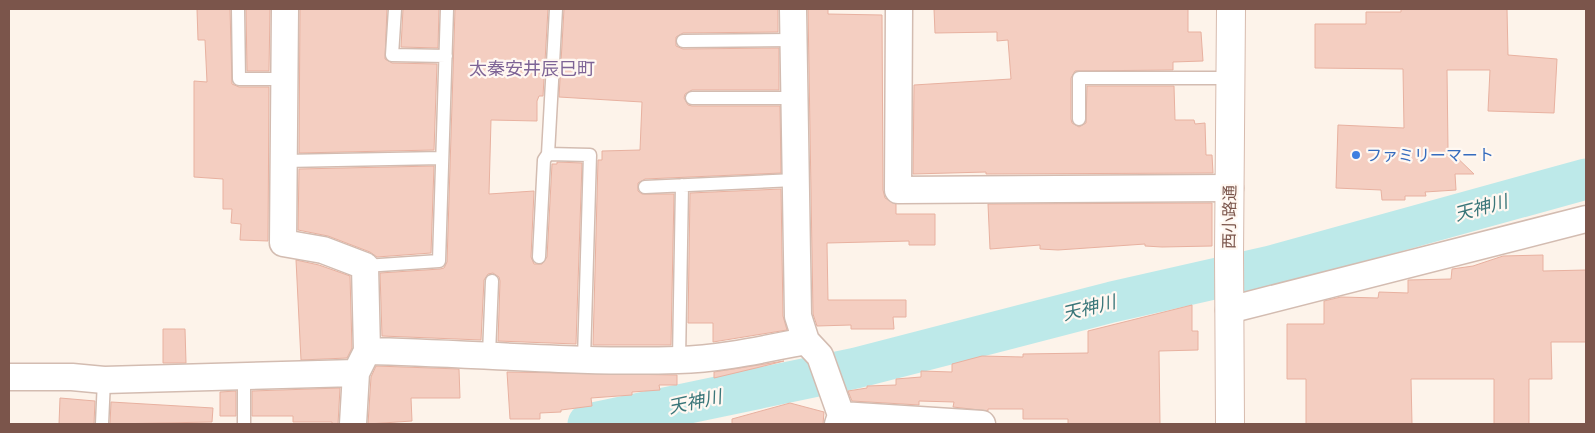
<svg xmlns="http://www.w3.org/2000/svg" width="1595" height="433" font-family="Karla,'Noto Sans JP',sans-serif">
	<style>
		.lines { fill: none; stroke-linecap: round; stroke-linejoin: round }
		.river { stroke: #bde9e9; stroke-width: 41 }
		.building { fill: #f4cec1; stroke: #e8b1a0 }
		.lane-casing { stroke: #d3bcb1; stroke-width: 15 }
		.street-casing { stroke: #d3bcb1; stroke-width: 29 }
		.secondary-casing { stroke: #d7bbae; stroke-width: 30 }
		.lane { stroke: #fff; stroke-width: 12 }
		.street { stroke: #fff; stroke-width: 26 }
		.secondary { stroke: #fff; stroke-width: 28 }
		.shop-dot { fill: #3f7fe0; stroke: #fff8f2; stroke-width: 2 }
		.labels { text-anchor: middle; stroke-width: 4.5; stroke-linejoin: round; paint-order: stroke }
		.shop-label { font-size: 16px; fill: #366cbe; stroke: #fff8f2; text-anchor: start }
		.street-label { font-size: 16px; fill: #7b554b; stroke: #fff8f2 }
		.neighbourhood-label { font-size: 18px; fill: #7e6496; stroke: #fff8f2 }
		.water-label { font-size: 18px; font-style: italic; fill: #3a7679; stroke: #fff8f2 }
	</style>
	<rect width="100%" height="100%" fill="#fdf3ea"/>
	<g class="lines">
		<path class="river" d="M 588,424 L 856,368 L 1112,302 L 1271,266 L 1586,179"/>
	</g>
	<path class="building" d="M 197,9 L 230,9 L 232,84 L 239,87 L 269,87 L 268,241 L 240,240 L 241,224 L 231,223 L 232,209 L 223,209 L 223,179 L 194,177 L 194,81 L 207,82 L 205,40 L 198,40 Z
		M 246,9 L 270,9 L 269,71 L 247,71 Z
		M 300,9 L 387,9 L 385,59 L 392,63 L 437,64 L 434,150 L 299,153 Z
		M 403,9 L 439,9 L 438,48 L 401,47 Z
		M 455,9 L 548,9 L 543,96 L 539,96 L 537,101 L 537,121 L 491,120 L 489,194 L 534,191 L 531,257 L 534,264 L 542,264 L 547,257 L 552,164 L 557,164 L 557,162 L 582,163 L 576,344 L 498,341 L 500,281 L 499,277 L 493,273 L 488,274 L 484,280 L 481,340 L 382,336 L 380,273 L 440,269 L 444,268 L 447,262 Z
		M 564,9 L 778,9 L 778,32 L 683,33 L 676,37 L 676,46 L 683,49 L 779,48 L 779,90 L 692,90 L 685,94 L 684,98 L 688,105 L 692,106 L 780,106 L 781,173 L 645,179 L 638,183 L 638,191 L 642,194 L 674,194 L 671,345 L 593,345 L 598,160 L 602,160 L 602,151 L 640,150 L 642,102 L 559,97 Z
		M 808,9 L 828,9 L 828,14 L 882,15 L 883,190 L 885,198 L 896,204 L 896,214 L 935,214 L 935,245 L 909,245 L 909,241 L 827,243 L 828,300 L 906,300 L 906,317 L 893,317 L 894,329 L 851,329 L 851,325 L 817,326 L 813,314 Z
		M 934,9 L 1188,9 L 1188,32 L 1201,32 L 1203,61 L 1173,62 L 1173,70 L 1075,71 L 1071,78 L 1071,119 L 1072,123 L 1079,127 L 1086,123 L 1087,86 L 1174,86 L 1175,120 L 1194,120 L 1195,124 L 1205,123 L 1206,155 L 1212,155 L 1213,173 L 986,174 L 986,172 L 913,174 L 914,85 L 1011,79 L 1008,40 L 997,41 L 997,32 L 935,33 Z
		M 1401,9 L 1507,9 L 1508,55 L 1557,59 L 1554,113 L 1488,111 L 1490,70 L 1447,70 L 1448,149 L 1474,174 L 1455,174 L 1456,190 L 1425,192 L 1426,196 L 1405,196 L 1405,200 L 1382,200 L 1381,190 L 1336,188 L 1338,125 L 1404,128 L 1403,69 L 1315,68 L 1315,24 L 1366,24 L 1366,12 L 1401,12 Z
		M 434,166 L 431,253 L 377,257 L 370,252 L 328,236 L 298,230 L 299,169 Z
		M 781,189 L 783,316 L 787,330 L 713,342 L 713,323 L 688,323 L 690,193 Z
		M 1212,203 L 1212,246 L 1162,247 L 1145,246 L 1145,244 L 1058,250 L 1040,249 L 1040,245 L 990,249 L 988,204 Z
		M 1543,255 L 1543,271 L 1586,270 L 1586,342 L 1551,342 L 1552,379 L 1529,379 L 1529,424 L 1494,424 L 1494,379 L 1411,379 L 1412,424 L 1306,424 L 1306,379 L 1287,379 L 1287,324 L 1324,324 L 1324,301 L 1341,297 L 1378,298 L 1379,292 L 1408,293 L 1408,280 L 1451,279 L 1452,269 L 1473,266 L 1503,256 Z
		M 296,260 L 319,265 L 350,276 L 352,348 L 347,358 L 301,360 Z
		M 1192,305 L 1192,331 L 1198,331 L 1198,350 L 1159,351 L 1160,424 L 1068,424 L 1068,419 L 1023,419 L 1023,409 L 988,409 L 988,411 L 953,407 L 954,402 L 919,401 L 919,405 L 852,401 L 848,391 L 867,388 L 867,386 L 896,385 L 896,379 L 921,377 L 921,371 L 952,372 L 952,364 L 982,356 L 1023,357 L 1023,354 L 1088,353 L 1088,331 Z
		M 163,329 L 185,329 L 186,363 L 163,363 Z
		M 784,361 L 756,368 L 714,378 L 714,372 Z
		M 376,366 L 459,369 L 460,398 L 411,398 L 412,421 L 368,424 L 371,377 Z
		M 507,372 L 677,375 L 677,385 L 659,385 L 660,390 L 632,392 L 632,395 L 591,398 L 592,406 L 561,410 L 561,412 L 540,413 L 540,419 L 510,419 Z
		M 340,388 L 338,424 L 332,424 L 332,422 L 293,422 L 293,416 L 252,416 L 252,391 Z
		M 236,391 L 236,416 L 220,416 L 220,392 Z
		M 60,398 L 95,401 L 94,424 L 59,424 Z
		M 111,402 L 213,408 L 212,422 L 110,424 Z
		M 790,403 L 824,412 L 823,424 L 732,424 L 732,419 Z"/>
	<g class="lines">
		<defs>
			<path id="lane" d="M 238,9 L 239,79 L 285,79
				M 395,9 L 392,55 L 446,56
				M 683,41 L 793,40
				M 692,98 L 793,98
				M 1079,119 L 1079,78 L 1230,78
				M 548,154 L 590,155 L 584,359
				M 284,161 L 442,158
				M 645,187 L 795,180
				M 539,257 L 544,160 L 548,154 L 556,9
				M 365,266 L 439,261 L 447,9
				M 489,354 L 492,281
				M 679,360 L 682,185
				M 102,424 L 104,380
				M 244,424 L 244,378"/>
			<path id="street" d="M 285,9 L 283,243 L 323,250 L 365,266 L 367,351 L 356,373 L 353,424
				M 793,9 L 798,316 L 806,341 L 820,356 L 841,415 L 838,424
				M 899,9 L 898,190 L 1230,188
				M 1229,310 L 1586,219
				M 367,351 C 470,353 574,363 678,360 C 721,359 764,349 806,341
				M 9,377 L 72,377 L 104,380 L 356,373
				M 841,415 L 982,424"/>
			<path id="secondary" d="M 1230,424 L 1229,255 L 1231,9"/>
		</defs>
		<use href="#lane" class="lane-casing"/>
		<use href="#street" class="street-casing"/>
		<use href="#secondary" class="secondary-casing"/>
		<use href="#lane" class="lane"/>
		<use href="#street" class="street"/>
		<use href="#secondary" class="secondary"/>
	</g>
	<circle class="shop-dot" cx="1356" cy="155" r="5"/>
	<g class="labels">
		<g class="shop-label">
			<text x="1366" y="161">ファミリーマート</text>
		</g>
		<g class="street-label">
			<text transform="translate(1229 217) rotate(-89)" y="6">西小路通</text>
		</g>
		<g class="neighbourhood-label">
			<text x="532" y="75">太秦安井辰巳町</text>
		</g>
		<g class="water-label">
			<text transform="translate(1481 208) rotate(-15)" y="6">天神川</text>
			<text transform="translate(1089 308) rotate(-14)" y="6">天神川</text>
			<text transform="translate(695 402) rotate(-12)" y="6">天神川</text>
		</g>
	</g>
	<rect width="1595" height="433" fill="none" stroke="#7b554b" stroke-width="20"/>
</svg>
